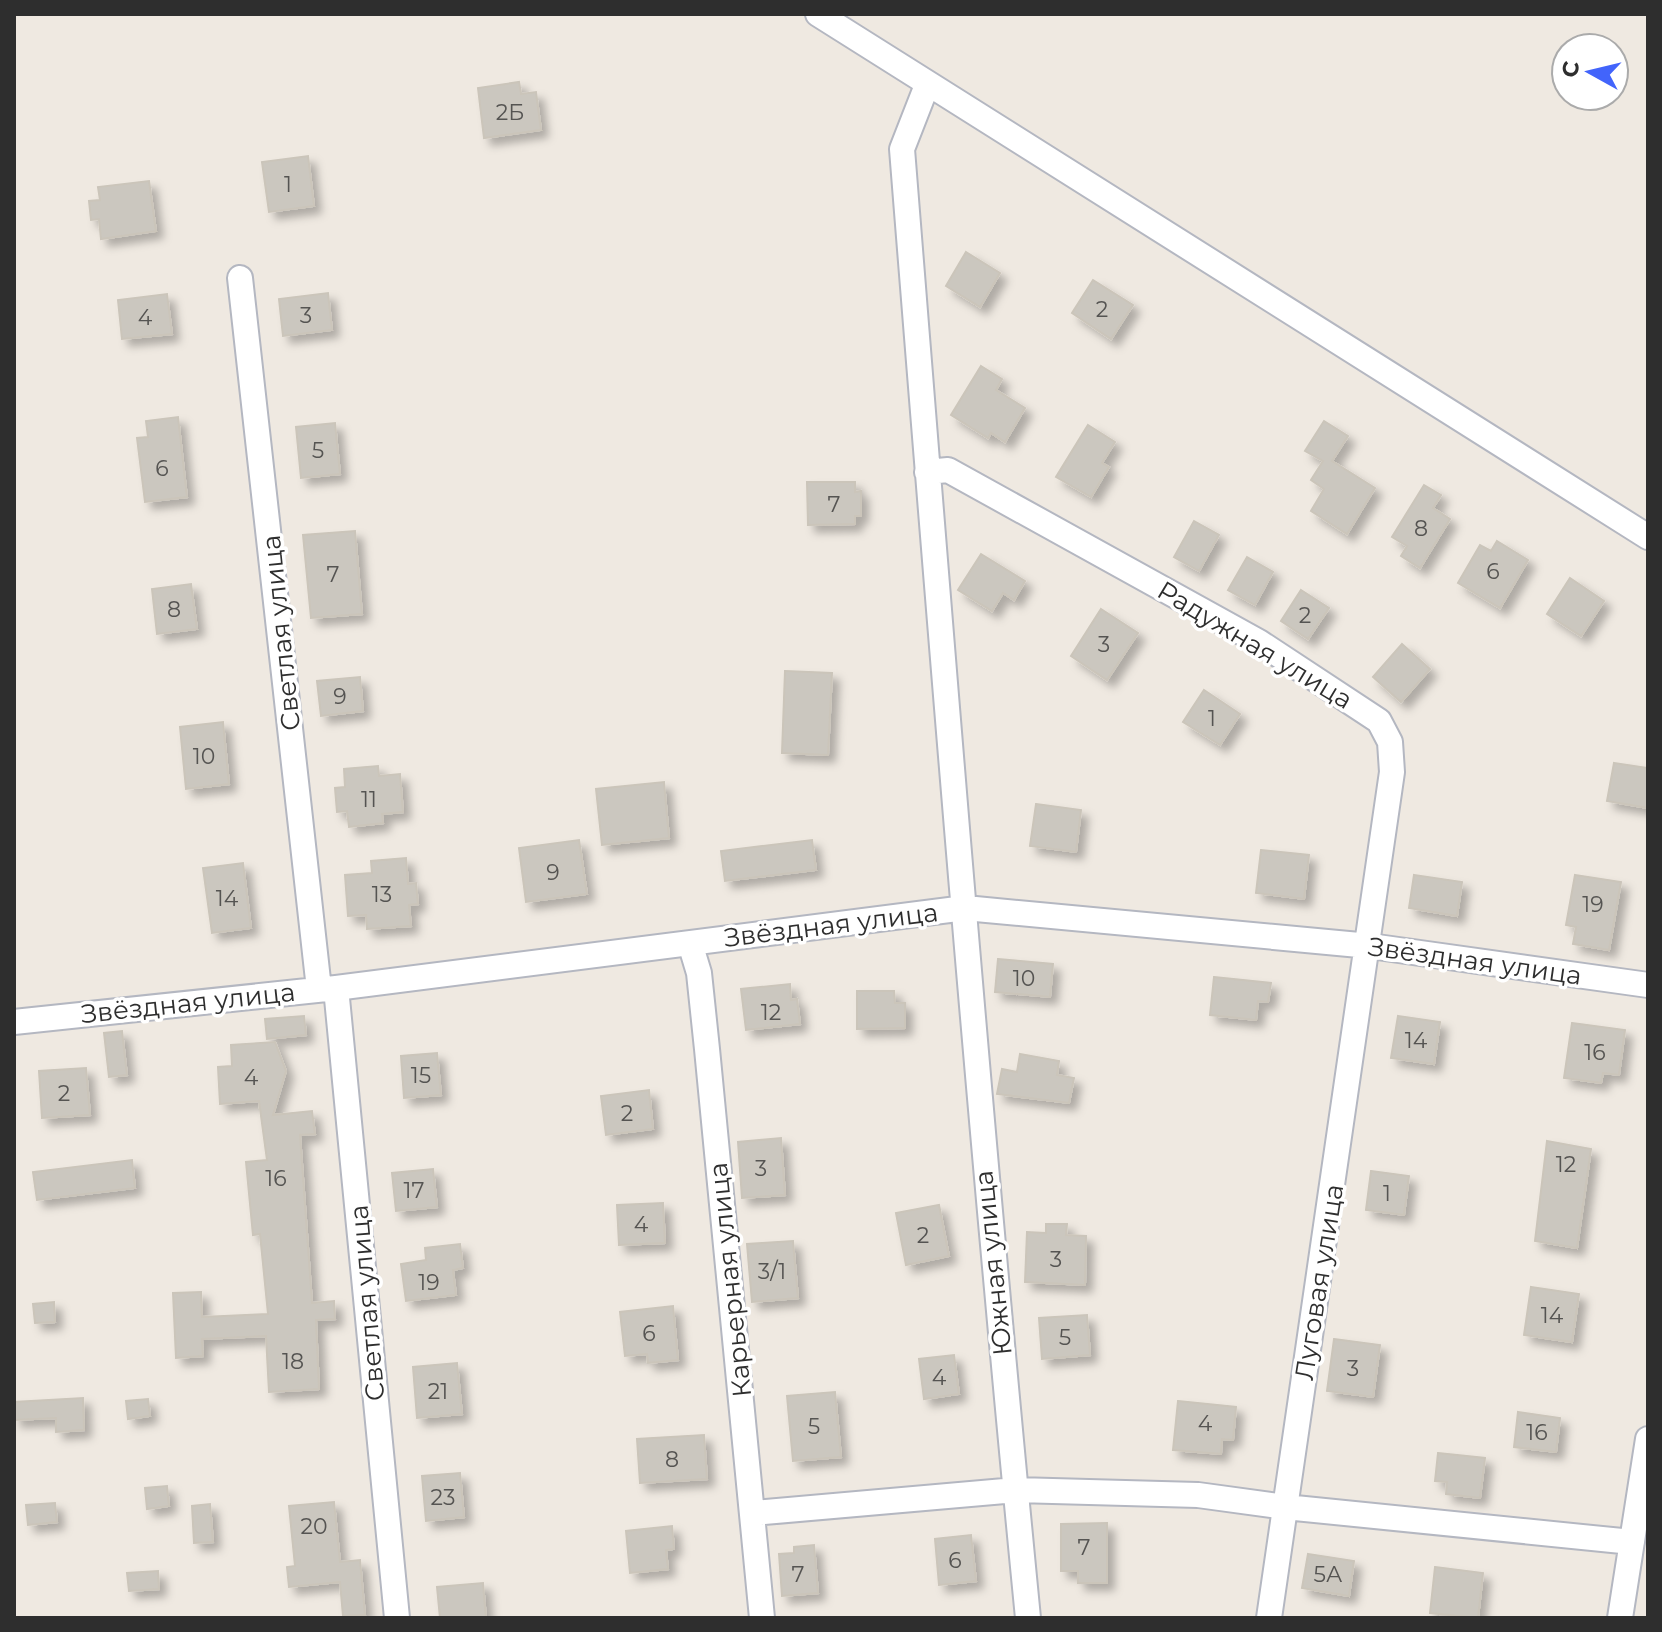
<svg xmlns="http://www.w3.org/2000/svg" width="1662" height="1632" font-family="Montserrat,sans-serif">
	<style>
		.building { fill: #cbc7bf; stroke: #cbc5ba; stroke-width: 2; filter: url(#shadow) }
		.lines { fill: none; stroke-linecap: round; stroke-linejoin: round }
		.street-casing { stroke: #b4b7c1; stroke-width: 28 }
		.street { stroke: #fff; stroke-width: 24 }
		.labels { text-anchor: middle; stroke-width: 7; stroke-linejoin: round; paint-order: stroke }
		.number-label { font-size: 22px; fill: #555452 }
		.street-label { font-size: 26px; fill: #2e2e2e; stroke: #fff }
	</style>
	<defs>
		<filter id="shadow"><feDropShadow dx="7" dy="7" stdDeviation="4" flood-color="#0004"/></filter>
	</defs>
	<rect width="100%" height="100%" fill="#efe9e1"/>
	<path class="building" d="M 519,82 L 521,94 L 536,92 L 541,130 L 484,138 L 478,88 Z
		M 308,156 L 314,206 L 269,212 L 262,162 Z
		M 149,181 L 156,231 L 101,239 L 99,219 L 91,220 L 89,201 L 100,200 L 98,187 Z
		M 966,252 L 1000,273 L 980,307 L 946,286 Z
		M 1093,280 L 1133,305 L 1111,339 L 1072,313 Z
		M 328,293 L 332,330 L 283,336 L 279,299 Z
		M 167,294 L 172,334 L 122,339 L 118,300 Z
		M 981,366 L 1002,379 L 996,390 L 1025,408 L 1005,442 L 991,433 L 988,438 L 951,415 Z
		M 178,417 L 187,497 L 145,502 L 137,438 L 148,437 L 146,421 Z
		M 1324,421 L 1348,436 L 1332,461 L 1375,488 L 1347,534 L 1311,511 L 1324,489 L 1311,480 L 1323,461 L 1305,451 Z
		M 335,423 L 340,474 L 301,478 L 296,427 Z
		M 1088,425 L 1115,442 L 1102,463 L 1109,467 L 1091,497 L 1056,477 Z
		M 807,482 L 855,482 L 855,492 L 861,491 L 861,516 L 855,516 L 855,524 L 808,525 Z
		M 1424,485 L 1441,495 L 1433,508 L 1450,519 L 1420,568 L 1401,556 L 1407,546 L 1392,537 Z
		M 1194,521 L 1219,535 L 1199,571 L 1174,557 Z
		M 355,531 L 362,614 L 311,618 L 303,535 Z
		M 1497,541 L 1528,560 L 1500,608 L 1458,583 L 1480,545 L 1491,551 Z
		M 981,554 L 1025,581 L 1014,600 L 1003,593 L 992,611 L 958,590 Z
		M 1247,557 L 1273,572 L 1255,605 L 1228,590 Z
		M 1570,578 L 1604,601 L 1581,636 L 1547,614 Z
		M 191,584 L 197,629 L 157,634 L 152,589 Z
		M 1301,590 L 1329,608 L 1308,639 L 1281,621 Z
		M 1101,609 L 1138,633 L 1107,680 L 1071,656 Z
		M 1402,644 L 1430,669 L 1401,702 L 1373,677 Z
		M 785,671 L 832,673 L 828,755 L 782,753 Z
		M 360,677 L 363,711 L 321,716 L 317,681 Z
		M 1204,690 L 1240,714 L 1220,745 L 1183,722 Z
		M 223,722 L 229,784 L 186,789 L 180,727 Z
		M 1614,763 L 1648,768 L 1648,808 L 1607,801 Z
		M 378,766 L 379,776 L 400,774 L 403,812 L 382,814 L 383,823 L 349,827 L 347,811 L 337,812 L 335,788 L 345,787 L 344,769 Z
		M 664,782 L 669,838 L 602,845 L 596,789 Z
		M 1036,804 L 1081,810 L 1076,852 L 1030,846 Z
		M 579,840 L 587,894 L 526,902 L 519,848 Z
		M 812,840 L 816,870 L 725,881 L 721,851 Z
		M 1261,850 L 1309,855 L 1304,899 L 1256,893 Z
		M 406,858 L 408,884 L 416,883 L 418,904 L 409,905 L 411,926 L 367,929 L 366,915 L 348,916 L 345,875 L 372,873 L 371,861 Z
		M 243,863 L 251,928 L 212,933 L 203,868 Z
		M 1414,875 L 1462,882 L 1457,916 L 1409,908 Z
		M 1575,875 L 1621,882 L 1609,950 L 1573,944 L 1576,927 L 1566,925 Z
		M 998,959 L 1053,964 L 1050,997 L 995,992 Z
		M 1214,977 L 1271,983 L 1268,1002 L 1258,1001 L 1256,1020 L 1210,1015 Z
		M 790,984 L 791,1000 L 797,999 L 800,1024 L 746,1030 L 741,989 Z
		M 857,991 L 894,991 L 895,1003 L 905,1003 L 905,1028 L 857,1029 Z
		M 304,1016 L 306,1035 L 267,1039 L 265,1019 Z
		M 1398,1016 L 1440,1022 L 1434,1064 L 1391,1058 Z
		M 1572,1023 L 1625,1030 L 1619,1075 L 1603,1073 L 1601,1083 L 1564,1078 Z
		M 122,1031 L 127,1075 L 109,1077 L 104,1033 Z
		M 275,1042 L 286,1071 L 273,1115 L 312,1111 L 315,1134 L 300,1135 L 312,1303 L 334,1301 L 335,1319 L 316,1320 L 319,1389 L 269,1392 L 266,1336 L 202,1339 L 203,1356 L 176,1358 L 173,1293 L 201,1292 L 202,1317 L 268,1314 L 260,1234 L 253,1235 L 246,1162 L 267,1160 L 259,1101 L 220,1104 L 218,1067 L 232,1066 L 231,1045 Z
		M 437,1053 L 441,1095 L 404,1098 L 401,1056 Z
		M 1020,1054 L 1059,1061 L 1057,1075 L 1074,1078 L 1069,1103 L 997,1094 L 1002,1069 L 1017,1072 Z
		M 86,1068 L 90,1115 L 42,1118 L 39,1071 Z
		M 649,1090 L 653,1129 L 606,1135 L 601,1096 Z
		M 781,1138 L 785,1195 L 742,1198 L 738,1142 Z
		M 1547,1141 L 1591,1149 L 1577,1248 L 1535,1241 Z
		M 132,1160 L 135,1188 L 37,1200 L 33,1172 Z
		M 433,1169 L 437,1207 L 396,1211 L 392,1173 Z
		M 1371,1171 L 1409,1176 L 1404,1215 L 1366,1210 Z
		M 663,1203 L 665,1243 L 619,1245 L 617,1205 Z
		M 939,1205 L 949,1256 L 906,1265 L 896,1213 Z
		M 1046,1224 L 1067,1224 L 1066,1235 L 1086,1236 L 1085,1285 L 1025,1282 L 1027,1232 L 1046,1233 Z
		M 793,1241 L 798,1298 L 752,1302 L 747,1244 Z
		M 460,1244 L 463,1268 L 453,1270 L 456,1295 L 406,1301 L 401,1264 L 426,1260 L 425,1248 Z
		M 1531,1287 L 1579,1294 L 1572,1342 L 1524,1335 Z
		M 54,1302 L 55,1322 L 35,1323 L 33,1304 Z
		M 673,1306 L 678,1360 L 648,1363 L 647,1354 L 625,1356 L 620,1312 Z
		M 1087,1315 L 1090,1355 L 1042,1359 L 1039,1318 Z
		M 1334,1339 L 1380,1345 L 1373,1397 L 1327,1391 Z
		M 954,1355 L 959,1394 L 924,1399 L 919,1359 Z
		M 457,1363 L 462,1414 L 417,1418 L 413,1367 Z
		M 835,1392 L 841,1457 L 793,1461 L 787,1396 Z
		M 83,1398 L 84,1430 L 56,1432 L 56,1418 L 14,1420 L 14,1402 Z
		M 148,1399 L 150,1416 L 128,1419 L 126,1401 Z
		M 1178,1401 L 1236,1407 L 1233,1440 L 1222,1439 L 1221,1454 L 1173,1450 Z
		M 1518,1412 L 1560,1418 L 1556,1452 L 1514,1447 Z
		M 704,1435 L 707,1479 L 640,1483 L 637,1439 Z
		M 1438,1453 L 1485,1458 L 1480,1498 L 1446,1494 L 1447,1482 L 1435,1481 Z
		M 460,1473 L 464,1517 L 426,1521 L 422,1476 Z
		M 167,1486 L 169,1506 L 147,1509 L 145,1488 Z
		M 334,1502 L 340,1562 L 360,1560 L 365,1615 L 343,1616 L 340,1582 L 289,1587 L 287,1567 L 295,1566 L 289,1506 Z
		M 55,1503 L 57,1522 L 28,1525 L 26,1505 Z
		M 210,1504 L 213,1542 L 194,1543 L 192,1506 Z
		M 1107,1523 L 1107,1583 L 1078,1583 L 1078,1571 L 1061,1571 L 1061,1524 Z
		M 672,1526 L 674,1549 L 666,1550 L 668,1569 L 630,1573 L 626,1531 Z
		M 971,1535 L 976,1581 L 939,1585 L 935,1539 Z
		M 814,1545 L 818,1593 L 782,1596 L 779,1554 L 794,1553 L 794,1547 Z
		M 1308,1554 L 1354,1561 L 1349,1596 L 1302,1588 Z
		M 1435,1567 L 1483,1573 L 1478,1618 L 1430,1613 Z
		M 158,1571 L 159,1589 L 129,1591 L 127,1573 Z
		M 483,1583 L 486,1618 L 440,1618 L 437,1587 Z"/>
	<g class="lines">
		<defs>
			<path id="street" d="M 818,14 L 1648,537
				M 927,85 L 902,149 C 941,639 980,1129 1028,1618
				M 240,278 L 319,989
				M 927,472 L 948,470 L 1259,642 L 1379,721 L 1390,742 L 1392,772 L 1269,1618
				M 690,943 L 699,973 L 707,1049 L 762,1618
				M 336,988 L 397,1618
				M 14,1022 L 336,988 L 965,908 L 1370,946 L 1648,985
				M 754,1513 L 1016,1490 L 1198,1495 L 1285,1507 L 1632,1542
				M 1620,1618 L 1648,1439"/>
		</defs>
		<use href="#street" class="street-casing"/>
		<use href="#street" class="street"/>
	</g>
	<g class="labels">
		<g class="number-label">
			<text x="510" y="120">2Б</text>
			<text x="288" y="192">1</text>
			<text x="1102" y="317">2</text>
			<text x="306" y="323">3</text>
			<text x="145" y="325">4</text>
			<text x="318" y="458">5</text>
			<text x="162" y="476">6</text>
			<text x="834" y="512">7</text>
			<text x="1421" y="536">8</text>
			<text x="1493" y="579">6</text>
			<text x="333" y="582">7</text>
			<text x="174" y="617">8</text>
			<text x="1305" y="623">2</text>
			<text x="1104" y="652">3</text>
			<text x="340" y="704">9</text>
			<text x="1212" y="726">1</text>
			<text x="204" y="764">10</text>
			<text x="369" y="807">11</text>
			<text x="553" y="880">9</text>
			<text x="382" y="902">13</text>
			<text x="227" y="906">14</text>
			<text x="1593" y="912">19</text>
			<text x="1024" y="986">10</text>
			<text x="771" y="1020">12</text>
			<text x="1416" y="1048">14</text>
			<text x="1595" y="1060">16</text>
			<text x="421" y="1083">15</text>
			<text x="251" y="1085">4</text>
			<text x="64" y="1101">2</text>
			<text x="627" y="1121">2</text>
			<text x="1566" y="1172">12</text>
			<text x="761" y="1176">3</text>
			<text x="276" y="1186">16</text>
			<text x="414" y="1198">17</text>
			<text x="1387" y="1201">1</text>
			<text x="641" y="1232">4</text>
			<text x="923" y="1243">2</text>
			<text x="1056" y="1267">3</text>
			<text x="772" y="1279">3/1</text>
			<text x="429" y="1290">19</text>
			<text x="1552" y="1323">14</text>
			<text x="649" y="1341">6</text>
			<text x="1065" y="1345">5</text>
			<text x="293" y="1369">18</text>
			<text x="1353" y="1376">3</text>
			<text x="939" y="1385">4</text>
			<text x="438" y="1399">21</text>
			<text x="1205" y="1431">4</text>
			<text x="814" y="1434">5</text>
			<text x="1537" y="1440">16</text>
			<text x="672" y="1467">8</text>
			<text x="443" y="1505">23</text>
			<text x="314" y="1534">20</text>
			<text x="1084" y="1555">7</text>
			<text x="955" y="1568">6</text>
			<text x="798" y="1582">7</text>
			<text x="1328" y="1582">5А</text>
		</g>
		<g class="street-label">
			<text transform="translate(281 633) rotate(-96)" y="9">Светлая улица</text>
			<text transform="translate(1255 645) rotate(31)" y="9">Радужная улица</text>
			<text transform="translate(831 925) rotate(-7)" y="9">Звёздная улица</text>
			<text transform="translate(1475 961) rotate(8)" y="9">Звёздная улица</text>
			<text transform="translate(188 1003) rotate(-6)" y="9">Звёздная улица</text>
			<text transform="translate(993 1263) rotate(-96)" y="9">Южная улица</text>
			<text transform="translate(730 1280) rotate(-96)" y="9">Карьерная улица</text>
			<text transform="translate(1319 1282) rotate(-81)" y="9">Луговая улица</text>
			<text transform="translate(367 1303) rotate(-95)" y="9">Светлая улица</text>
		</g>
	</g>
	<rect width="1662" height="1632" fill="none" stroke="#2e2e2e" stroke-width="32"/>
	<g transform="translate(1590 72) rotate(278)"><circle r="38" fill="#ffffff" stroke="#ababab" stroke-width="2"/>
	<path d="M0-6L14 30L0 20L-14 30Z" fill="#4264fb"/>
	<text y="-12" font-size="22" font-weight="bold" text-anchor="middle" fill="#2e2e2e">С</text>
	</g>
</svg>
